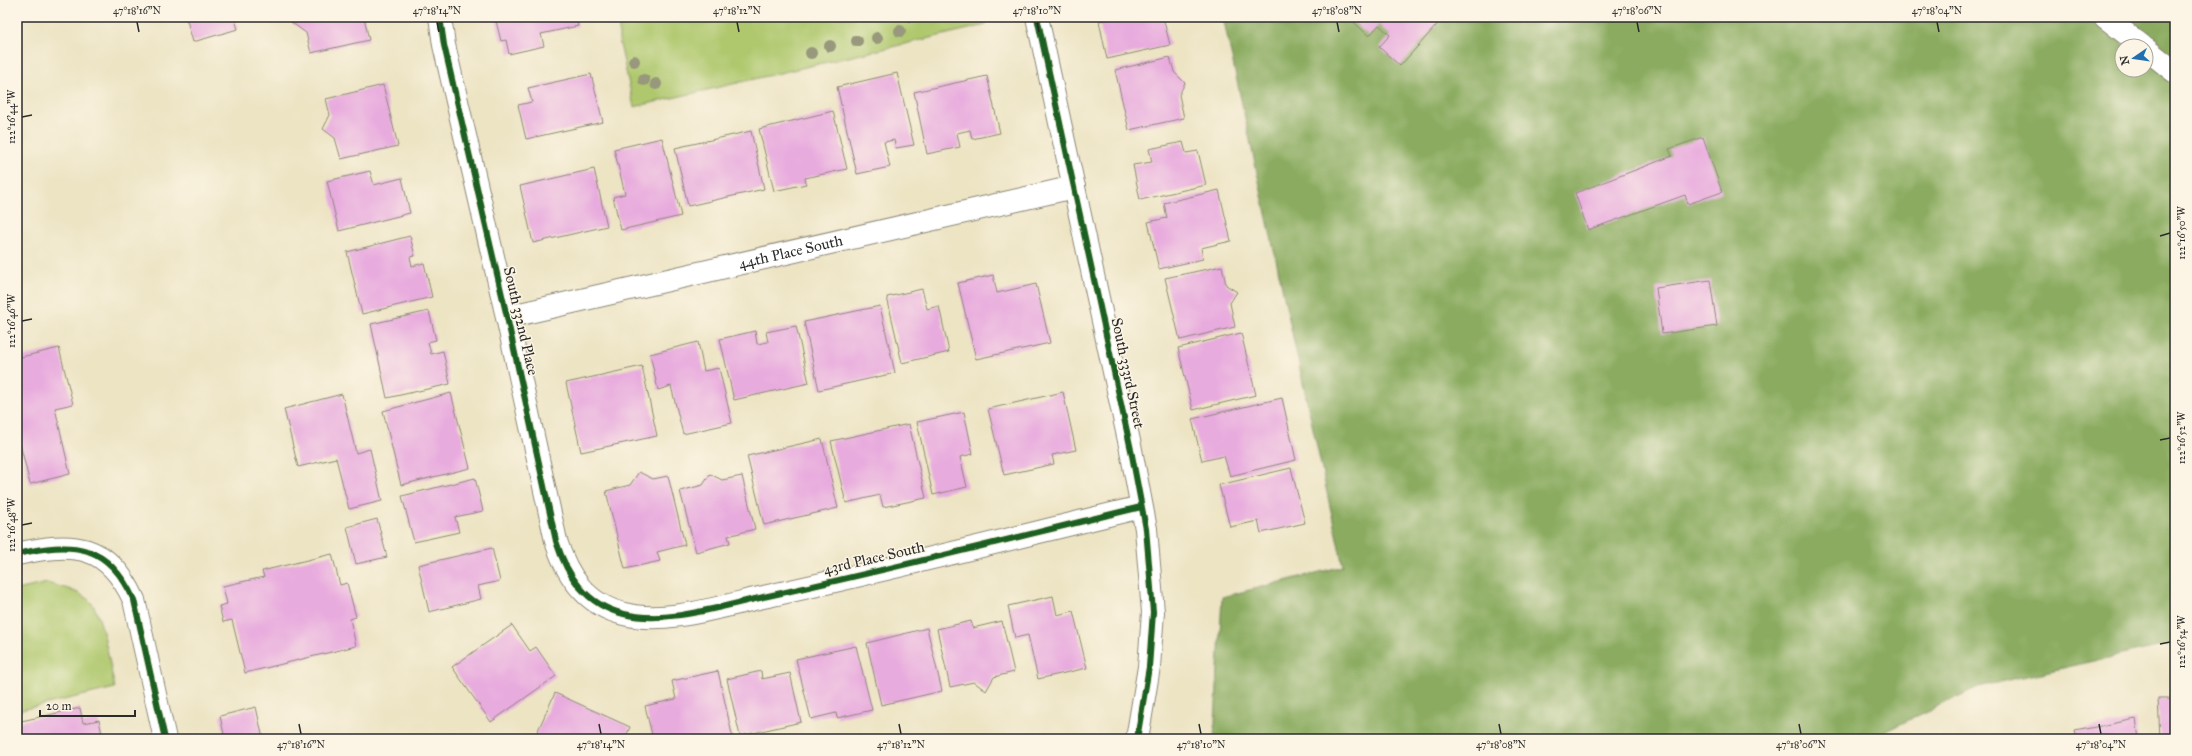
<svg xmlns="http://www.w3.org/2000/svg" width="2192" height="756" font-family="'IM FELL Great Primer',serif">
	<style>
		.green { fill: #afc86d; stroke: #6d7a4c }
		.forest { fill: #8bac60; stroke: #5b6c46; fill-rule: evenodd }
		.building { fill: #e8abde }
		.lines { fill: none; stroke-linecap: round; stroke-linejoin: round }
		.minor-casing { stroke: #8c8878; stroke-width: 24 }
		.motorway-casing { stroke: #8c8878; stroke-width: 24 }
		.path { stroke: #8c8878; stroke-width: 2.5; stroke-dasharray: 1 3; stroke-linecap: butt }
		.minor { stroke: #fff; stroke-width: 22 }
		.motorway { stroke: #fff; stroke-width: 22 }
		.cycleway-casing { stroke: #fcf5e5; stroke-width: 8 }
		.cycleway { stroke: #1b5e20; stroke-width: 6 }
		.tree { fill: #98987b }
		.ticks { fill: none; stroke: #2b2b2b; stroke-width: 1.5 }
		.labels { text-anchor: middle; stroke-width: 3; stroke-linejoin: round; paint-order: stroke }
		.street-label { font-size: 15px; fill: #2b2b2b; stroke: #fcf5e5 }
		.neatline { fill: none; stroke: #2b2b2b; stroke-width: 1.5 }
		.ticks-label { font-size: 10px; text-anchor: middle; fill: #2b2b2b }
	</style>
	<rect width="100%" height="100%" fill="#fcf5e5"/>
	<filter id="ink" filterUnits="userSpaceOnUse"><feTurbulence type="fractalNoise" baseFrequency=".025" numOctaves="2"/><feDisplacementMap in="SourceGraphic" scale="8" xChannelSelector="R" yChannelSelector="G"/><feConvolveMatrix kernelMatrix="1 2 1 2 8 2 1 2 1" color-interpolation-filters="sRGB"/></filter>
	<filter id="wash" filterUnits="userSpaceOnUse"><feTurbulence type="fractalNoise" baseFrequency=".012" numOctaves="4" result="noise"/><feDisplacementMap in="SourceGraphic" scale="16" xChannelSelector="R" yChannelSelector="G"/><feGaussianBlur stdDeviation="0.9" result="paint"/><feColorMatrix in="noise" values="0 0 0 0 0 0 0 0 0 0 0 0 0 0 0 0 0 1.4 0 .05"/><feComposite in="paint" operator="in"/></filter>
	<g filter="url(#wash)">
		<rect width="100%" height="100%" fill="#ede4c4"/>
		<path class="green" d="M 619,17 L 985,17 L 986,25 L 634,107 L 619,40 Z
			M 47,583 C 61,587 77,590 89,600 C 103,613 110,668 115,688 L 17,711 L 17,590 Z"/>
		<path class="forest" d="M 1223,17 L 2175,17 L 2175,643 L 1978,687 L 1869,739 L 1214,739 L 1222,597 L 1343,566 ZM 2122,46 L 2146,46 L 2146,70 L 2122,70 Z"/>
		<g id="blocks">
			<path class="building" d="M 186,17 L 234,17 L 238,29 L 193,42 Z
				M 295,17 L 364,17 L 369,40 L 311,53 L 306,33 L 291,22 Z
				M 495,17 L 576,17 L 578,26 L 541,34 L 544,46 L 509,54 L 506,40 L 501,41 Z
				M 1163,17 L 1170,45 L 1107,59 L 1099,21 L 1117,17 Z
				M 1348,17 L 1444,17 L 1400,66 L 1379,47 L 1390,35 L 1379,25 L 1369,36 Z
				M 1170,57 L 1174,72 L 1185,83 L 1179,95 L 1184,118 L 1129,130 L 1115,70 Z
				M 897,73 L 914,145 L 896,148 L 894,140 L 884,142 L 890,167 L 857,174 L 837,87 Z
				M 591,74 L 603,122 L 526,139 L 518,105 L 532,102 L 528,88 Z
				M 987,76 L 1000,133 L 972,139 L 970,130 L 957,133 L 960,147 L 927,154 L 914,92 Z
				M 383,85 L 398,146 L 341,159 L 335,138 L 323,129 L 330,115 L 326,99 Z
				M 833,111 L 847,169 L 805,178 L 806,184 L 774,191 L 759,129 Z
				M 751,131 L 764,189 L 688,206 L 675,148 Z
				M 1703,137 L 1722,192 L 1688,204 L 1685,195 L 1588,230 L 1575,193 L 1672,156 L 1669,149 Z
				M 662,138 L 681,216 L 621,230 L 613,197 L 625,194 L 614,149 Z
				M 1183,142 L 1186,153 L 1198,151 L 1206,185 L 1140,200 L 1133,165 L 1152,162 L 1149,149 Z
				M 594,169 L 607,226 L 533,243 L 520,186 Z
				M 370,171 L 374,185 L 402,178 L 410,213 L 339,231 L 327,181 Z
				M 1219,190 L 1231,241 L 1201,248 L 1203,259 L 1159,269 L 1148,222 L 1167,218 L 1164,203 Z
				M 410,236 L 415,256 L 410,257 L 412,266 L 424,263 L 432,297 L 362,314 L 347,252 Z
				M 1222,266 L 1226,285 L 1237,292 L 1230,303 L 1235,327 L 1180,340 L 1165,278 Z
				M 993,275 L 997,293 L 1036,284 L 1050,343 L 976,359 L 958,283 Z
				M 1710,280 L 1717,326 L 1662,334 L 1656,288 Z
				M 922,289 L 927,309 L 939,306 L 949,352 L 902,363 L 887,297 Z
				M 880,306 L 895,373 L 819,390 L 804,322 Z
				M 429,311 L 436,340 L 428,342 L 431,354 L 443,351 L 450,384 L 387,398 L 371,324 Z
				M 796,326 L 809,383 L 734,400 L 720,339 L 755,331 L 757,344 L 768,342 L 766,332 Z
				M 1241,333 L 1256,395 L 1193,410 L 1178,348 Z
				M 698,342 L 704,371 L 719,368 L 732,423 L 683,434 L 671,386 L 658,390 L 650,354 Z
				M 59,348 L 73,404 L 55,408 L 70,474 L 30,484 L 17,431 L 17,358 Z
				M 642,366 L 657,436 L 581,452 L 566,383 Z
				M 1063,392 L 1076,450 L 1052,455 L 1054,464 L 1004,475 L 988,409 Z
				M 451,393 L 470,468 L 401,485 L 383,411 Z
				M 342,394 L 356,453 L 370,449 L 382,501 L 349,509 L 336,458 L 298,467 L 284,409 Z
				M 1282,398 L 1296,460 L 1230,476 L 1224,456 L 1202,461 L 1192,419 Z
				M 964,412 L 973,454 L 960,457 L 967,487 L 933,495 L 917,422 Z
				M 909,424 L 926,498 L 883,507 L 880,495 L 846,503 L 831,441 Z
				M 822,439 L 838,508 L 764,525 L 747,456 Z
				M 1291,468 L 1305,523 L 1261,533 L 1258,521 L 1230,527 L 1219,485 Z
				M 639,472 L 653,479 L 668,476 L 685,545 L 657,552 L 660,561 L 625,569 L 606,491 L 630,485 Z
				M 710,474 L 722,480 L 742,476 L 755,529 L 728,536 L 730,543 L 696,552 L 680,491 L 703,485 Z
				M 475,478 L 483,511 L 455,517 L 459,532 L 414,542 L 402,496 Z
				M 377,519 L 387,557 L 356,564 L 347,527 Z
				M 492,548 L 500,581 L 478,586 L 481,599 L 429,612 L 418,565 Z
				M 332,554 L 340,585 L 347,583 L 356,617 L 350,619 L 356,646 L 245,673 L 232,620 L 223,622 L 219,606 L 227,604 L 223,586 L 264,577 L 262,571 Z
				M 1053,596 L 1057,615 L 1073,611 L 1087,668 L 1038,679 L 1028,635 L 1015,638 L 1008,606 Z
				M 971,621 L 973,628 L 1002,621 L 1014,672 L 994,677 L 986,691 L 974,682 L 950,687 L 937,629 Z
				M 512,625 L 530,651 L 536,647 L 556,676 L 491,722 L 452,667 Z
				M 927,628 L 942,691 L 881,705 L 867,643 Z
				M 856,646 L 872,710 L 837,718 L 836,713 L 811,719 L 796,659 Z
				M 718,671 L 733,739 L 653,739 L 645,706 L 676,699 L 672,681 Z
				M 761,671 L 762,679 L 790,673 L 801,722 L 740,736 L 727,679 Z
				M 555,693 L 630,727 L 625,739 L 534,739 Z
				M 2158,698 L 2175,698 L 2175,739 L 2160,739 Z
				M 256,707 L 263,739 L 225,739 L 220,716 Z
				M 80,708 L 83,723 L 99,720 L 103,739 L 17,739 L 17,722 Z
				M 2136,719 L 2139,739 L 2077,739 L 2075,731 Z"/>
		</g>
	</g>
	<g filter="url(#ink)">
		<use href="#blocks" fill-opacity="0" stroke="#8c8878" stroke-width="1"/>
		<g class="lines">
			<defs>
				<g id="minor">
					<path d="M 440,17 L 444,45 L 507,317 L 556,541 C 567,576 586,605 624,614 C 667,625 725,605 768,596 C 893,569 1017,537 1141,507"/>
					<path d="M 1037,17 L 1131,450 L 1146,529 L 1153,612 L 1149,667 L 1137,739"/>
					<path id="s1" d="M 507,317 L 1074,187"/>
					<path d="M 17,554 C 73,541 108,543 134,600 L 165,739"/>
				</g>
				<path id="motorway" d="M 2105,17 L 2142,46
					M 2146,49 L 2175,72"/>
			</defs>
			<use href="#minor" class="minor-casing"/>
			<use href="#motorway" class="motorway-casing"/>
			<path class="path" d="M 682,17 C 690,22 701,19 710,17
				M 907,17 L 909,21 L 926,17"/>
			<use href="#minor" class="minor"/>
			<use href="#motorway" class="motorway"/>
			<defs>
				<path id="cycleway" d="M 440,17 L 444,45 L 507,317 L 556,541 C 567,576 586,605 624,614 C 667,625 725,605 768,596 C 893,569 1017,537 1141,507
					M 1037,17 L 1131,450 L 1146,529 L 1153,612 L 1149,667 L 1137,739
					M 17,554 C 73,541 108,543 134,600 L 165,739"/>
			</defs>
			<use href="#cycleway" class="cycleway-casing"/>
			<use href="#cycleway" class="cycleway"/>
		</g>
		<g class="tree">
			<circle cx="900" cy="31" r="6"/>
			<circle cx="877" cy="38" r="6"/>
			<circle cx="857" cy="41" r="6"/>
			<circle cx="830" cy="46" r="6"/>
			<circle cx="811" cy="53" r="6"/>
			<circle cx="634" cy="61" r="6"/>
			<circle cx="644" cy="80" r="6"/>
			<circle cx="656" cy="84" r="6"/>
		</g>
	</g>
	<path class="ticks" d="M 137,22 L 139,32M 437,22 L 439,32M 737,22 L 739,32M 1037,22 L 1039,32M 1337,22 L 1339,32M 1637,22 L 1639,32M 1937,22 L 1939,32M 22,117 L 32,115M 2160,236 L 2170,233M 22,321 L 32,319M 2160,440 L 2170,438M 22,525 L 32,523M 2160,644 L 2170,642M 299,724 L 301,734M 599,724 L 601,734M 899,724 L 901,734M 1199,724 L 1201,734M 1499,724 L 1501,734M 1799,724 L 1801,734M 2099,724 L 2101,734"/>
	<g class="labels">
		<g class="street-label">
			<text dy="5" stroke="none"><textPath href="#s1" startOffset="291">44th Place South</textPath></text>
			<text transform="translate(521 321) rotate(77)" y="5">South 332nd Place</text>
			<text transform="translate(1128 373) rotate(78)" y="5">South 333rd Street</text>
			<text transform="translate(874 558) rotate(-13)" y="5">43rd Place South</text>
		</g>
	</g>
	<rect width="2192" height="756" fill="none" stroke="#fcf5e5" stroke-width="44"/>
	<g transform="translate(2134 58) rotate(257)"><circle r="19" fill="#fcf5e5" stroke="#a8a49b"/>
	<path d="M0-3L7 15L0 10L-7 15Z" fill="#1f6fb2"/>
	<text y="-6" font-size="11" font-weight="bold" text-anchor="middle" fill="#2b2b2b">N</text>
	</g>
	<path d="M40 710v6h95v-6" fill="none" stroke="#2b2b2b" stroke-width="2"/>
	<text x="46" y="710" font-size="12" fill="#2b2b2b" stroke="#fcf5e5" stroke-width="3" paint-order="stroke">20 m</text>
	<rect x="22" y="22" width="2148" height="712" class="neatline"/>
	<g class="ticks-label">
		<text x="137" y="14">47°18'16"N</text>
		<text x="437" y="14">47°18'14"N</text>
		<text x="737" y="14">47°18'12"N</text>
		<text x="1037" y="14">47°18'10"N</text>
		<text x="1337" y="14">47°18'08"N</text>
		<text x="1637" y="14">47°18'06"N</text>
		<text x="1937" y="14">47°18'04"N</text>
		<text transform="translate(11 117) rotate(-90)" y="4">122°16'44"W</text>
		<text transform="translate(2181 233) rotate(-90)" y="4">122°16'50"W</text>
		<text transform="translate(11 321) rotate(-90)" y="4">122°16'46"W</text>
		<text transform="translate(2181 438) rotate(-90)" y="4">122°16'52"W</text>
		<text transform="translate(11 525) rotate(-90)" y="4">122°16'48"W</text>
		<text transform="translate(2181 642) rotate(-90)" y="4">122°16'54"W</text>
		<text x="301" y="748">47°18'16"N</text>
		<text x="601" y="748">47°18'14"N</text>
		<text x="901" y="748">47°18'12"N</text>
		<text x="1201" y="748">47°18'10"N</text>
		<text x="1501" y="748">47°18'08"N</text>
		<text x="1801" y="748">47°18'06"N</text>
		<text x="2101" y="748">47°18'04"N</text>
	</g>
</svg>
